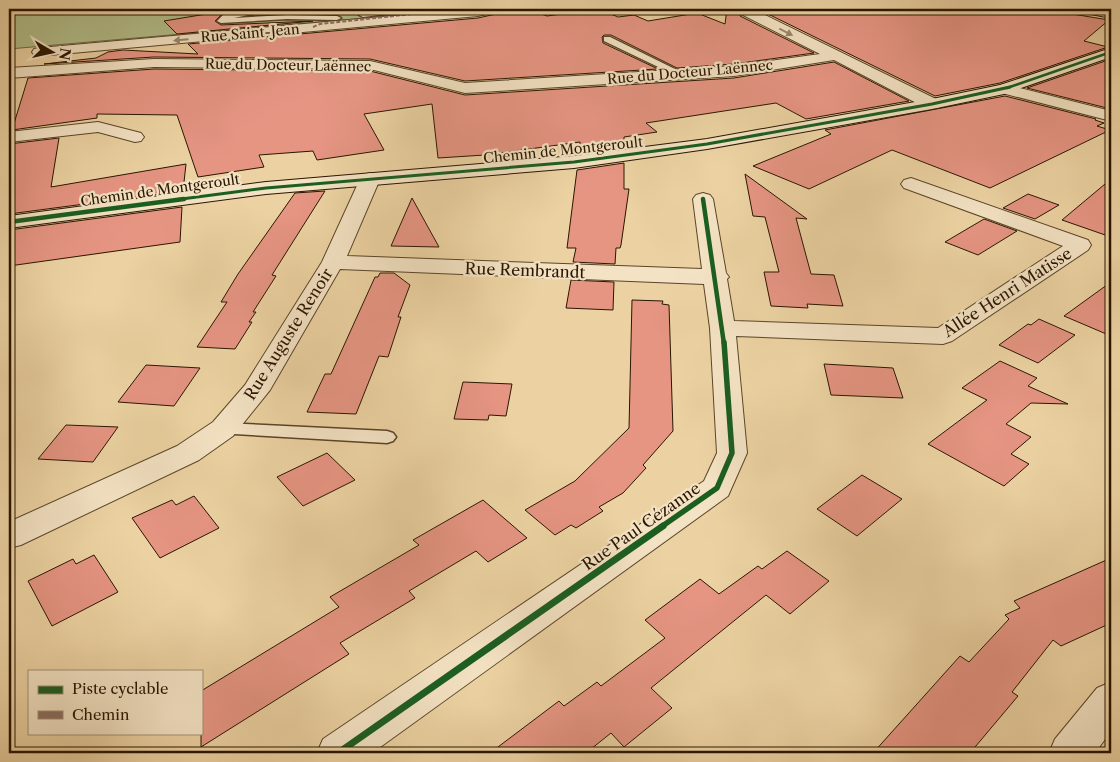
<svg xmlns="http://www.w3.org/2000/svg" width="1120" height="762" font-family="'Libre Caslon Text',serif">
	<style>
		.green { fill: #b2bd89; stroke: #6e6a44 }
		.building { fill: #e69583; stroke: #2a1600 }
		.lines { fill: none; stroke-linecap: round; stroke-linejoin: round }
		.lane-casing { stroke: #5a4528; stroke-width: 3 }
		.street-casing { stroke: #5a4528; stroke-width: 2 }
		.secondary-casing { stroke: #2a1600; stroke-width: 2 }
		.lane { fill: #f3e2c3; fill-rule: evenodd }
		.street { fill: #f3e2c3; fill-rule: evenodd }
		.secondary { fill: #f3e2c3; fill-rule: evenodd }
		.quiet { stroke: #8d6e63; stroke-width: 2; stroke-dasharray: 4 2; stroke-linecap: butt }
		.cycleway-far4-casing { stroke: #f3e2c3; stroke-width: 4.5 }
		.cycleway-far3-casing { stroke: #f3e2c3; stroke-width: 5 }
		.cycleway-far2-casing { stroke: #f3e2c3; stroke-width: 7 }
		.cycleway-far1-casing { stroke: #f3e2c3; stroke-width: 9 }
		.cycleway-casing { stroke: #f3e2c3; stroke-width: 10 }
		.cycleway-far4 { stroke: #1b5e20; stroke-width: 2.5 }
		.cycleway-far3 { stroke: #1b5e20; stroke-width: 3 }
		.cycleway-far2 { stroke: #1b5e20; stroke-width: 4.5 }
		.cycleway-far1 { stroke: #1b5e20; stroke-width: 5.5 }
		.cycleway { stroke: #1b5e20; stroke-width: 7 }
		.oneway { fill: #99866b }
		.labels { text-anchor: middle; stroke-width: 4.5; stroke-linejoin: round; paint-order: stroke }
		.far-street-label { font-size: 14px; fill: #2a1600; stroke: #f3e2c3 }
		.street-label { font-size: 16px; fill: #2a1600; stroke: #f3e2c3 }
	</style>
	<rect width="100%" height="100%" fill="#ecd2a2"/>
	<filter id="stains"><feTurbulence type="fractalNoise" baseFrequency=".004" numOctaves="4"/><feColorMatrix values="0 0 0 0 .2 0 0 0 0 .09 0 0 0 0 .02 0 0 0 .5 -.17"/></filter>
	<radialGradient id="worn" r=".72"><stop offset=".6" stop-color="#630" stop-opacity="0"/><stop offset="1" stop-color="#630" stop-opacity=".3"/></radialGradient>
	<path class="green" d="M 9,9 L 469,9 L 9,49 Z"/>
	<path class="building" d="M 237,9 L 247,9 L 223,13 L 215,21 L 221,25 L 313,21 L 177,34 L 164,21 Z
		M 499,9 L 527,9 L 547,16 L 599,9 L 618,17 L 634,15 L 648,21 L 697,13 L 725,24 L 727,9 L 739,9 L 740,16 L 814,53 L 734,64 L 677,68 L 611,35 L 604,35 L 602,37 L 603,43 L 658,69 L 465,81 L 370,59 L 154,57 L 44,64 L 96,58 L 108,52 L 123,50 L 198,54 L 188,44 L 478,18 L 496,14 Z
		M 774,9 L 992,9 L 994,11 L 1028,13 L 1031,11 L 1044,13 L 1048,10 L 1109,20 L 1084,41 L 1108,47 L 1000,83 L 935,96 L 768,14 L 773,13 Z
		M 1111,59 L 1111,109 L 1027,88 Z
		M 834,62 L 909,101 L 806,119 L 776,103 L 646,123 L 657,132 L 624,137 L 624,148 L 579,154 L 580,142 L 485,155 L 438,158 L 432,104 L 364,114 L 384,150 L 317,160 L 313,151 L 259,155 L 264,167 L 198,177 L 177,115 L 97,114 L 97,118 L 12,130 L 28,78 L 154,69 L 370,71 L 465,95 L 734,78 Z
		M 1005,96 L 1096,119 L 1095,120 L 1104,123 L 1097,126 L 1110,130 L 990,188 L 892,150 L 809,189 L 753,166 L 831,134 L 825,130 Z
		M 59,138 L 51,187 L 186,164 L 183,191 L 9,214 L 9,144 Z
		M 624,163 L 624,189 L 629,189 L 621,245 L 620,248 L 616,248 L 615,264 L 573,262 L 576,248 L 567,248 L 577,170 Z
		M 745,174 L 807,219 L 796,218 L 811,274 L 834,275 L 843,306 L 807,304 L 808,308 L 771,306 L 764,272 L 779,272 L 765,217 L 753,216 Z
		M 1111,179 L 1111,237 L 1062,220 Z
		M 325,191 L 272,275 L 276,276 L 253,312 L 256,312 L 249,322 L 252,322 L 235,349 L 197,347 L 227,302 L 221,302 L 238,274 L 295,193 Z
		M 1028,194 L 1059,205 L 1035,219 L 1003,208 Z
		M 412,198 L 423,218 L 439,247 L 391,246 Z
		M 182,207 L 180,242 L 9,266 L 9,230 Z
		M 984,219 L 1017,231 L 978,255 L 945,242 Z
		M 380,273 L 394,273 L 410,285 L 398,317 L 401,317 L 388,357 L 379,356 L 356,414 L 307,412 L 325,374 L 331,374 L 375,277 L 378,277 Z
		M 571,280 L 614,282 L 613,310 L 566,308 Z
		M 1111,282 L 1111,336 L 1064,316 Z
		M 632,300 L 663,301 L 662,304 L 669,305 L 673,431 L 643,465 L 646,468 L 623,493 L 599,507 L 603,511 L 576,528 L 571,525 L 555,535 L 525,510 L 575,481 L 629,428 Z
		M 1039,319 L 1075,335 L 1038,363 L 999,345 L 1028,324 L 1031,325 Z
		M 1000,361 L 1037,378 L 1028,386 L 1068,404 L 1031,403 L 1006,424 L 1031,437 L 1011,454 L 1029,464 L 1004,486 L 928,444 L 987,400 L 962,388 Z
		M 824,364 L 893,368 L 903,398 L 831,395 Z
		M 146,365 L 200,368 L 174,406 L 118,402 Z
		M 463,382 L 512,384 L 506,416 L 489,415 L 488,420 L 454,419 Z
		M 66,425 L 118,427 L 93,462 L 38,459 Z
		M 327,453 L 355,480 L 303,506 L 277,477 Z
		M 862,475 L 902,499 L 857,536 L 817,509 Z
		M 194,496 L 219,528 L 160,558 L 132,518 L 172,500 L 176,505 Z
		M 483,500 L 527,538 L 488,562 L 476,551 L 409,591 L 415,598 L 340,643 L 349,654 L 201,747 L 201,691 L 339,607 L 330,597 L 419,545 L 413,540 Z
		M 787,551 L 829,581 L 790,614 L 766,595 L 651,688 L 672,708 L 624,747 L 611,733 L 586,753 L 490,753 L 559,701 L 564,706 L 597,682 L 601,686 L 665,638 L 645,620 L 700,579 L 719,594 L 758,566 L 762,569 Z
		M 94,555 L 118,592 L 52,626 L 28,581 L 73,559 L 76,564 Z
		M 1111,558 L 1111,623 L 1061,646 L 1053,640 L 1012,692 L 1018,696 L 970,753 L 873,753 L 960,656 L 969,662 L 1009,619 L 1005,615 L 1020,608 L 1014,601 Z"/>
	<g class="lines">
		<defs>
			<path id="lane" d="M 260,9 L 276,9 L 234,18 L 287,15 L 337,16 L 341,18 L 337,20 L 287,19 L 221,23 L 217,21 L 223,15 Z
				M 394,9 L 414,9 L 410,11 L 363,17 L 359,15 L 363,13 Z
				M 604,37 L 610,37 L 685,74 L 680,77 L 677,76 L 604,41 Z
				M 223,423 L 387,431 L 393,433 L 396,437 L 393,441 L 387,443 L 217,433 L 214,429 L 217,425 Z"/>
			<path id="street" d="M 471,9 L 497,9 L 496,12 L 478,16 L 39,56 L 34,55 L 32,52 L 34,49 L 39,48 Z
				M 741,9 L 772,9 L 771,12 L 761,13 L 938,100 L 940,104 L 938,108 L 926,108 L 834,60 L 734,76 L 465,93 L 370,69 L 154,67 L 9,78 L 9,68 L 154,59 L 370,61 L 465,83 L 734,66 L 820,54 L 741,14 L 740,11 Z
				M 1004,84 L 1111,111 L 1111,121 L 998,92 L 996,89 L 998,86 Z
				M 98,122 L 141,133 L 144,137 L 141,141 L 135,142 L 98,132 L 9,142 L 9,132 Z
				M 370,173 L 377,175 L 380,179 L 347,256 L 702,269 L 693,199 L 696,195 L 703,193 L 710,195 L 713,199 L 726,273 L 729,277 L 727,279 L 734,321 L 938,328 L 1063,246 L 904,188 L 901,184 L 904,180 L 911,178 L 1088,240 L 1091,245 L 1088,250 L 952,341 L 943,344 L 736,336 L 747,453 L 728,496 L 372,753 L 317,753 L 323,739 L 704,481 L 717,453 L 710,328 L 704,284 L 340,269 L 270,390 L 233,436 L 199,460 L 21,545 L 9,548 L 9,522 L 177,446 L 213,422 L 245,385 L 322,262 L 360,179 L 363,175 Z
				M 1111,682 L 1111,731 L 1095,753 L 1049,753 L 1055,739 L 1097,688 Z"/>
			<path id="secondary" d="M 1080,9 L 1111,10 L 1111,18 L 1081,12 Z
				M 1111,48 L 1111,57 L 1004,94 L 932,109 L 707,149 L 574,168 L 266,194 L 9,228 L 9,216 L 266,182 L 574,156 L 707,139 L 932,99 L 1000,85 Z"/>
		</defs>
		<use href="#lane" class="lane-casing"/>
		<use href="#street" class="street-casing"/>
		<use href="#secondary" class="secondary-casing"/>
		<use href="#lane" class="lane"/>
		<use href="#street" class="street"/>
		<use href="#secondary" class="secondary"/>
		<path class="quiet" d="M 313,27 L 320,24 L 459,9
			M 9,75 L 10,73"/>
		<defs>
			<path id="cycleway-far4" d="M 1007,88 L 1111,52"/>
			<path id="cycleway-far3" d="M 174,200 L 266,188 L 574,162 L 707,144 L 932,104 L 1010,87"/>
			<path id="cycleway-far2" d="M 703,199 L 724,344
				M 9,222 L 184,199"/>
			<path id="cycleway-far1" d="M 661,527 L 717,488 L 732,453 L 724,342"/>
			<path id="cycleway" d="M 338,753 L 663,526"/>
		</defs>
		<use href="#cycleway-far4" class="cycleway-far4-casing"/>
		<use href="#cycleway-far3" class="cycleway-far3-casing"/>
		<use href="#cycleway-far2" class="cycleway-far2-casing"/>
		<use href="#cycleway-far1" class="cycleway-far1-casing"/>
		<use href="#cycleway" class="cycleway-casing"/>
		<use href="#cycleway-far4" class="cycleway-far4"/>
		<use href="#cycleway-far3" class="cycleway-far3"/>
		<use href="#cycleway-far2" class="cycleway-far2"/>
		<use href="#cycleway-far1" class="cycleway-far1"/>
		<use href="#cycleway" class="cycleway"/>
	</g>
	<defs><path id="oneway-solid" d="M-6-.8H1V-3.2L6.5 0L1 3.2V.8H-6Z" transform="scale(1.25)"/></defs>
	<g class="oneway">
		<use href="#oneway-solid" transform="translate(786 32) rotate(27)"/>
		<use href="#oneway-solid" transform="translate(181 40) rotate(175)"/>
	</g>
	<g class="labels">
		<g class="far-street-label">
			<text transform="translate(250 33) rotate(-5)" y="5">Rue Saint-Jean</text>
			<text transform="translate(288 65) rotate(1)" y="5">Rue du Docteur Laënnec</text>
			<text transform="translate(690 72) rotate(-5)" y="5">Rue du Docteur Laënnec</text>
			<text transform="translate(563 150) rotate(-6)" y="5">Chemin de Montgeroult</text>
			<text transform="translate(160 190) rotate(-8)" y="5">Chemin de Montgeroult</text>
		</g>
		<g class="street-label">
			<text transform="translate(525 270) rotate(2)" y="6">Rue Rembrandt</text>
			<text transform="translate(1007 292) rotate(-33)" y="6">Allée Henri Matisse</text>
			<text transform="translate(288 334) rotate(-58)" y="6">Rue Auguste Renoir</text>
			<text transform="translate(641 526) rotate(-35)" y="6">Rue Paul Cézanne</text>
		</g>
	</g>
	<rect width="1120" height="762" fill="none" stroke="#ecd2a2" stroke-width="30"/>
	<rect x="10" y="10" width="1100" height="742" fill="none" stroke="#2a1600" stroke-width="2.5"/>
	<rect x="15" y="15" width="1090" height="732" fill="none" stroke="#2a1600"/>
	<rect x="28" y="670" width="175" height="65" fill="#f3e2c3" stroke="#a39075"/>
	<rect x="38" y="686" width="25" height="8" fill="#1b5e20" stroke="#a39075"/>
	<text x="72" y="694" font-size="15" fill="#2a1600">Piste cyclable</text>
	<rect x="38" y="711" width="25" height="8" fill="#8d6e63" stroke="#a39075"/>
	<text x="72" y="720" font-size="15" fill="#2a1600">Chemin</text>
	<g transform="translate(52 52) rotate(99)" stroke="#f3e2c3" stroke-width="4" paint-order="stroke">
	<path d="M0-4L9 19L0 12L-9 19Z" fill="#2a1600"/>
	<text y="-8" font-size="14" font-weight="bold" text-anchor="middle" fill="#2a1600">N</text>
	</g>
	<rect width="100%" height="100%" filter="url(#stains)"/>
	<rect width="100%" height="100%" fill="url(#worn)"/>
</svg>
